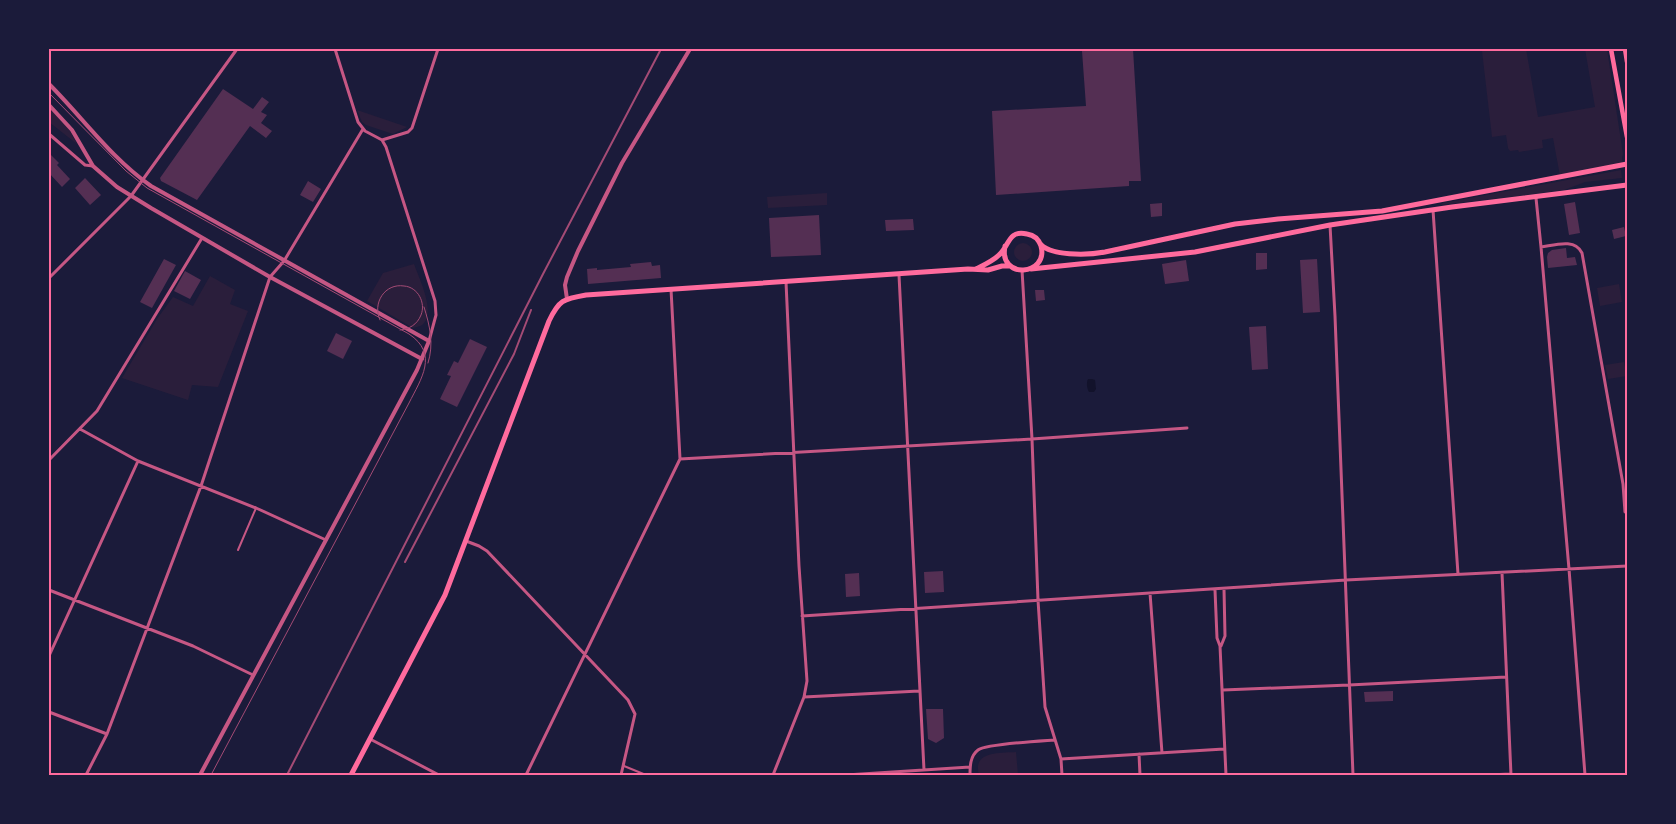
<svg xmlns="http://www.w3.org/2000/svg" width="1676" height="824" font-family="'Sofia Sans Condensed',sans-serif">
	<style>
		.green { fill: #2a1e3b }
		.water { fill: #12122b }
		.building { fill: #542f53 }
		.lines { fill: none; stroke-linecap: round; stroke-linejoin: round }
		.service { stroke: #c65784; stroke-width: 2 }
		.minor { stroke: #c65784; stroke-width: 3 }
		.tertiary { stroke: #c65784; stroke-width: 4 }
		.secondary { stroke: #ff6b9d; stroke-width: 4.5 }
		.primary { stroke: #ff6b9d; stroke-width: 5 }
		.tram { stroke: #a44b75; stroke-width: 1 }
		.rail { stroke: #a44b75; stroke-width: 2 }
		.neatline { fill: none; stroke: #ff6b9d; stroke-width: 2 }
	</style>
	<rect width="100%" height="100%" fill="#1b1b3a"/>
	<path class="green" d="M 1495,49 L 1526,49 L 1538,117 L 1595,107 L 1585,49 L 1607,49 L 1623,154 L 1622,158 L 1623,164 L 1560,176 L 1553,138 L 1542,140 L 1543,148 L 1519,152 L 1518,150 L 1510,151 L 1508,148 L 1506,135 L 1492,137 L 1482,51 Z
		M 49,108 L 67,126 L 77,144 L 49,122 Z
		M 357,110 L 407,127 L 393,134 L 366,125 L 362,122 Z
		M 1621,170 L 1622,178 L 1585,182 L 1564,190 L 1519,196 L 1440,205 L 1443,203 Z
		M 827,193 L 827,205 L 768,208 L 767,197 Z
		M1014 252a9 9 0 1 1 18 0a9 9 0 1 1-18 0Z
		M 414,264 C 419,278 435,310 424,323 C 422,326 417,327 413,328 L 367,301 L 383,273 Z
		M 210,276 L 235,290 L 230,304 L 248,311 L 218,387 L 192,385 L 188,400 L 122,378 L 157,319 L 173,297 L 193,306 Z
		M 1619,284 L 1622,302 L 1600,306 L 1597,288 Z
		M 1624,362 L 1627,376 L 1608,379 L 1605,365 Z
		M 1016,752 L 1018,775 L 979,775 C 972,751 1000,753 1016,752 Z"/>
	<path class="water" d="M 1088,379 L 1092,379 L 1095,380 L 1096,389 L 1094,392 L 1089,392 C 1087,389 1086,383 1088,379 Z"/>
	<path class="building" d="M 1116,49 L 1133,49 L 1141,181 L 1129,181 L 1129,186 L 996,195 L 992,111 L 1086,106 L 1082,51 Z
		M 223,89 L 253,109 L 262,97 L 269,102 L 261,112 L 267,115 L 261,123 L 272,131 L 266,138 L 250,126 L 197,200 L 161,181 L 160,178 Z
		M 51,155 L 59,163 L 57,165 L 70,179 L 62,187 L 49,173 L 49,158 Z
		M 85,178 L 101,195 L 90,205 L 75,188 Z
		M 308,181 L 321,189 L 313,202 L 300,195 Z
		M 1575,202 L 1580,233 L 1569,235 L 1564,204 Z
		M 1162,203 L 1162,216 L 1151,217 L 1150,204 Z
		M 819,215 L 821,255 L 771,257 L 769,218 Z
		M 913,219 L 914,230 L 886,231 L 885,220 Z
		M 1624,227 L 1626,236 L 1614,239 L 1612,230 Z
		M 1566,248 L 1567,258 L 1575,257 L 1577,265 L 1548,268 L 1547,257 L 1548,253 L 1552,250 Z
		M 1256,253 L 1267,253 L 1267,269 L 1256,270 Z
		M 164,259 L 176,265 L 152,308 L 140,302 Z
		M 1317,259 L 1320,312 L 1303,313 L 1300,260 Z
		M 1186,260 L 1189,281 L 1165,284 L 1162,264 Z
		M 651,262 L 652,266 L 660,265 L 661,278 L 588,284 L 587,269 L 597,268 L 597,270 L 631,267 L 630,264 Z
		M 185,271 L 201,280 L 190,299 L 174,291 Z
		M 1035,290 L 1044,290 L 1045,300 L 1036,301 Z
		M 1266,326 L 1268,369 L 1252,370 L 1249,327 Z
		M 336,333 L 352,341 L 343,359 L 327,351 Z
		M 470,339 L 487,347 L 457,407 L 440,399 L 451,376 L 447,375 L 454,361 L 458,363 Z
		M 943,571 L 944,592 L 925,593 L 924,572 Z
		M 859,573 L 860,596 L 846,597 L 845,574 Z
		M 1393,691 L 1393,701 L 1365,702 L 1364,692 Z
		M 926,709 L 943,709 L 944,738 L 936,743 L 928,739 Z"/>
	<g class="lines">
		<path class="service" d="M 238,550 L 256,508
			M 624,766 L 646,775"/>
		<path class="minor" d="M 335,49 L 358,122 L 365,131 L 382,140 L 408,132 L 412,128 L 438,49
			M 49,134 L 85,165 L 93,166
			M 382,140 L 386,147 L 435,301 L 436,315 L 429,341
			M 1536,198 L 1541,247 L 1569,569 L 1585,775
			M 1433,210 L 1458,574
			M 1330,225 L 1335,316 L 1353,775
			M 1541,247 C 1555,245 1575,238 1582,253 L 1623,484 L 1625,512
			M 1022,270 L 1032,439 L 1038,600 L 1045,707 L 1061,759 L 1062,775
			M 899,275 L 924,770
			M 49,278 L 131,196 L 237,49
			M 80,429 L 138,461 L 256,508 L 326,540
			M 680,459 L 1032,439 L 1187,428
			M 49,460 L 97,411 L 202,238
			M 466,541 L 479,546 L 487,551 L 628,700 L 635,714 L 621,775
			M 1502,573 L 1511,775
			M 49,590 L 193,646 L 253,675
			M 1215,590 L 1217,638 L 1220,646 L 1226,775
			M 1150,593 L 1162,753
			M 802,616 L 1346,580 L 1627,566
			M 1221,646 L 1225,636 L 1224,589
			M 49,656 L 138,461
			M 1223,690 L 1349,685 L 1506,677
			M 804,697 L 919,691
			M 49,712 L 107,734
			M 370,739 L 439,775
			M 1139,754 L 1140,775
			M 1061,759 L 1224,749
			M 86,775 L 107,734 L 201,486 L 270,277 L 284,261 L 363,129
			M 526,775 L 680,459 L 671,289
			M 773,775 L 804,697 L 807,681 L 799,566 L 786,282
			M 846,775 L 970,767
			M 970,775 C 970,767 970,756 978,750 C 986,744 1041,741 1054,740
			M 1488,775 L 1511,774"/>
		<path class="tertiary" d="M 49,84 C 83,118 111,158 151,186 L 429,341 L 417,370 L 200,775
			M 49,105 L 72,130 L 93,166 L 117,187 L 151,208 L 270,277 L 422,359
			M 567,299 L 565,285 L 567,277 L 578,251 L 622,163 L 690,49"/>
		<path class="secondary" d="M 1611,49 L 1627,137
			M 1625,49 L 1627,62"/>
		<path class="primary" d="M 1039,242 C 1048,257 1089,255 1105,252 L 1235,224 L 1278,219 L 1382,211 L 1627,164
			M 976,269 C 984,265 993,261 999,255 C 1009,247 1008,229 1027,234 C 1034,235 1039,240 1041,246 C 1049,276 998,280 1005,246
			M 1031,269 L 1195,252 L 1330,225 L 1452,207 L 1627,185
			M 351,775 L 445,595 L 549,321 C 559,300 563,299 586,295 L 968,269 L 988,270 L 1002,266 L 1010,266"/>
		<path class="tram" d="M 49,93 L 126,171 L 147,188 L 409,334 C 439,354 421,379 409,403 L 211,775
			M 424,307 C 430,326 434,344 428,363
			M 380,320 C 372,303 385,283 404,286 C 418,287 426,303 421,315 C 417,325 409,329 400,330"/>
		<path class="rail" d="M 405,562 L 514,354 L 531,310
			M 287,775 L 543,274 L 661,49"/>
	</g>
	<rect width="1676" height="824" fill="none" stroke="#1b1b3a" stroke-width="100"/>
	<rect x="50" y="50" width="1576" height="724" class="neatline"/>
</svg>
